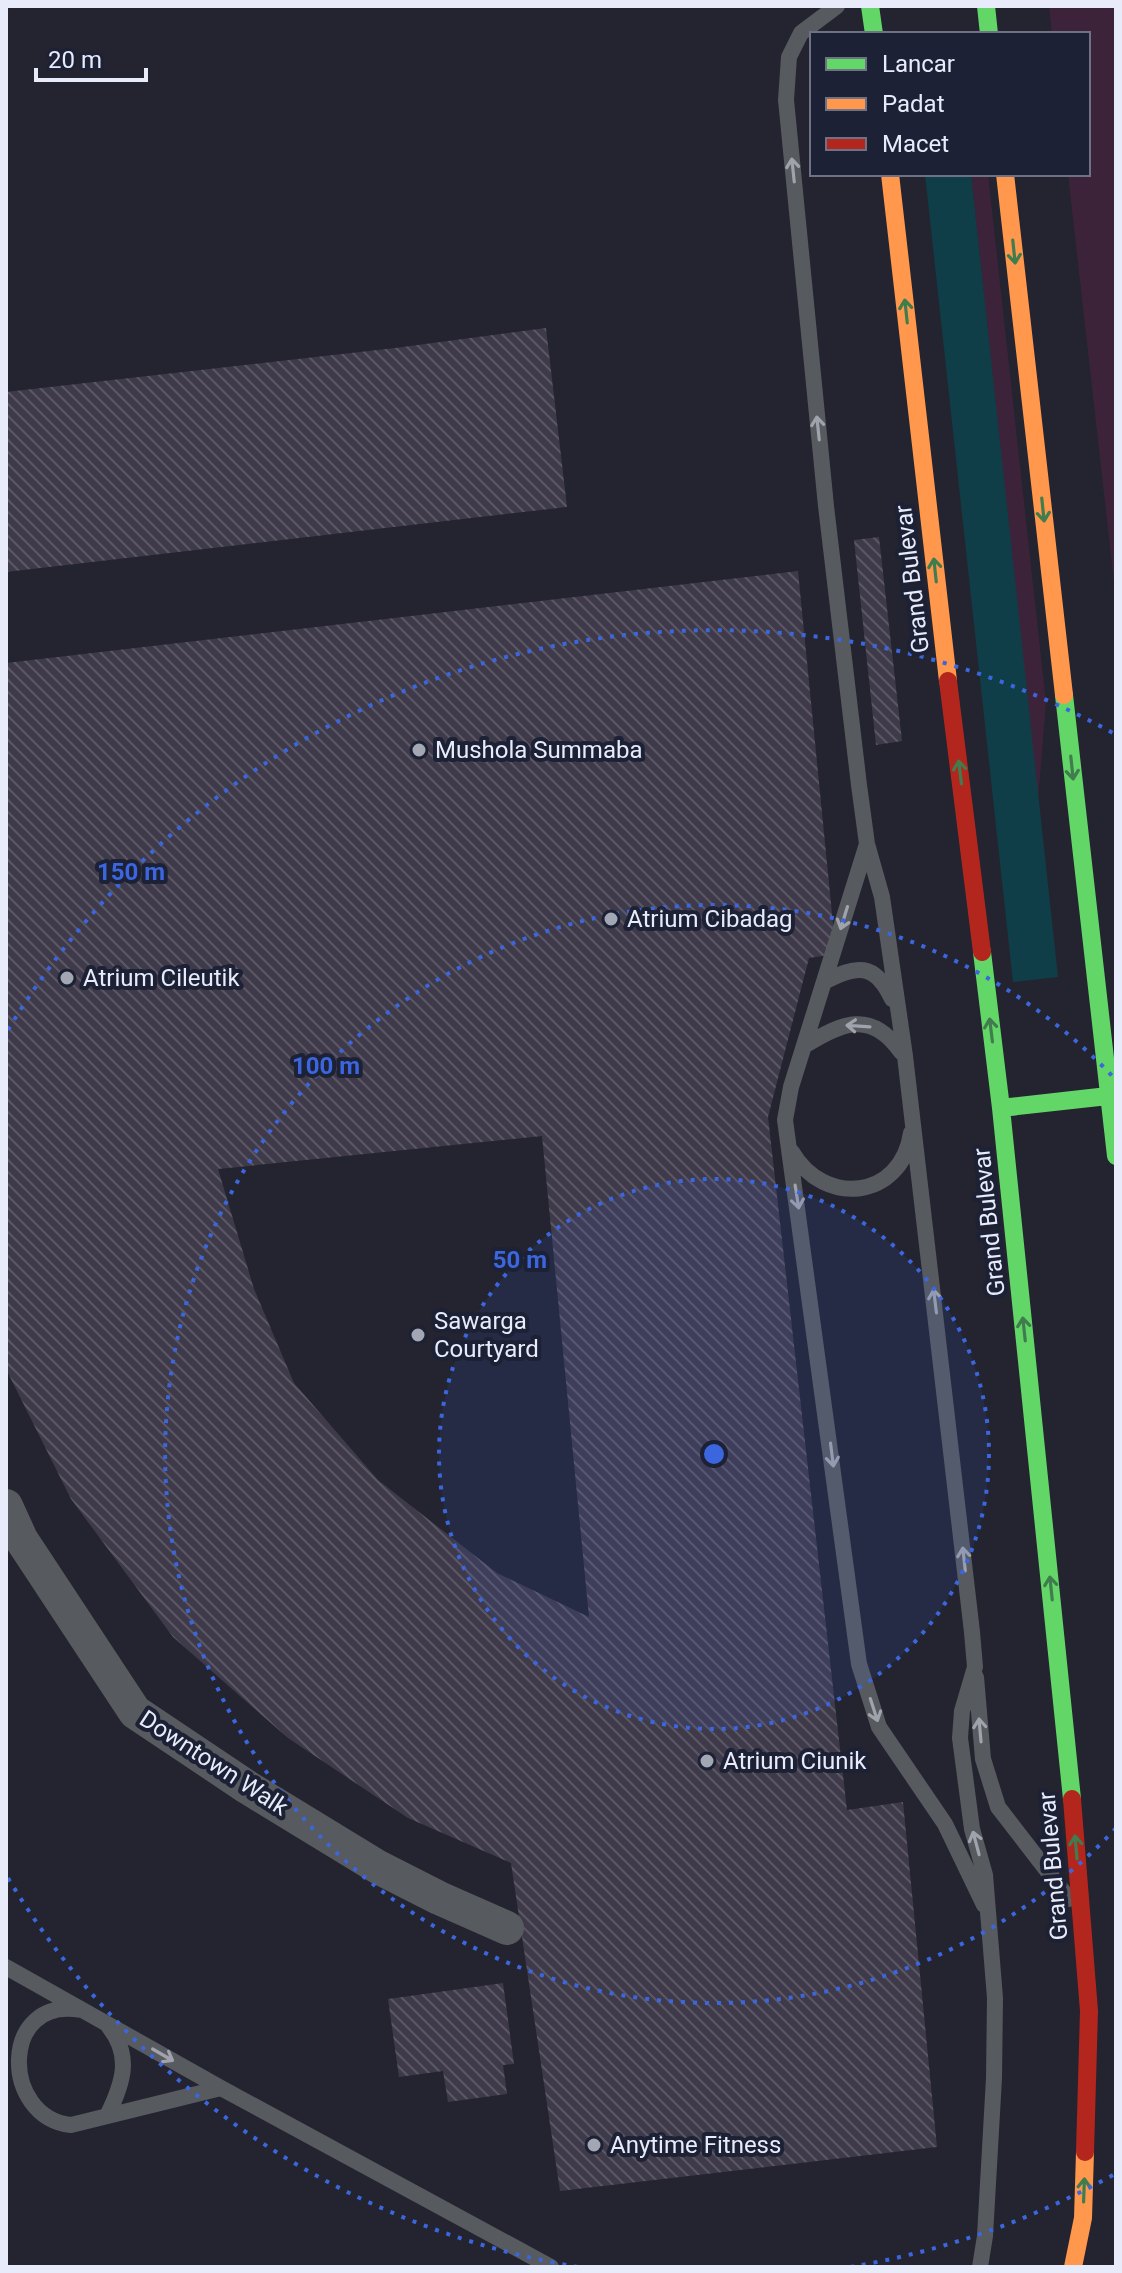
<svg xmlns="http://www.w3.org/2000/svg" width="1122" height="2273" font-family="Roboto,sans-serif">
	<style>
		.grass { fill: #3d2339 }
		.water { fill: #103e48 }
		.building { fill: url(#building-back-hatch); fill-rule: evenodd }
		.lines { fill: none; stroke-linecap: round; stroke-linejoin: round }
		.lane { stroke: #575a5e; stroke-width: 16 }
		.street { stroke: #575a5e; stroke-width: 34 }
		.fast { stroke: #63d668; stroke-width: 18 }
		.slow { stroke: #ff974d; stroke-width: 18 }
		.jam { stroke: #b3261e; stroke-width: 18 }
		.oneway { stroke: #a0a3ac }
		.oneway2 { stroke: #407c4e }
		.ring { fill: none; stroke: #3b66dd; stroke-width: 4; stroke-dasharray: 4 8 }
		.poi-dot { fill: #a3a6b3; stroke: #1d2135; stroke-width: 3 }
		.labels { text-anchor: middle; stroke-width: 8; stroke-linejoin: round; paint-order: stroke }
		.street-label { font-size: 24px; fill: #e8ecfa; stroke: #1d2135 }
		.poi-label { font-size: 24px; fill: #e8ecfa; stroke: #1d2135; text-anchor: start }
		.centre { fill: #3b66dd; stroke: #1d2135; stroke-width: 4 }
		.ring-label { font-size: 24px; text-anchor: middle; font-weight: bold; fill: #3b66dd; stroke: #1d2135; stroke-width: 8; stroke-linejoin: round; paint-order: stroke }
	</style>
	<defs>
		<pattern id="building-back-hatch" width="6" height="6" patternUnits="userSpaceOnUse" patternTransform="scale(2)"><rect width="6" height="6" fill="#3f3a49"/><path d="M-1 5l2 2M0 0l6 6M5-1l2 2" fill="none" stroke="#5b5764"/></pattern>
	</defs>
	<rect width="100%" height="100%" fill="#23242f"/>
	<path class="grass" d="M 1049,6 L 1116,6 L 1116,600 L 1068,174 L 1088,174 L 1088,34 L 1052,34 Z
		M 971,174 L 988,174 L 1046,703 L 1038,801 Z"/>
	<path class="water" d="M 925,174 L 971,174 L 1058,977 L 1013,982 Z"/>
	<path class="building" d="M 546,328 L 567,507 L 6,572 L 6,392 L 395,348 Z
		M 879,537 L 902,741 L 876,745 L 854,540 Z
		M 798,571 L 836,954 L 809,958 L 768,1117 L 847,1810 L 903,1802 L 937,2147 L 560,2191 L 511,1863 L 408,1818 L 288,1738 L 173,1637 L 71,1499 L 6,1369 L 6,663 ZM 542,1136 L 589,1617 L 497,1573 L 378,1480 L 294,1383 L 254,1289 L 218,1169 Z
		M 503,1983 L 514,2064 L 503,2065 L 507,2094 L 448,2102 L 443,2071 L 399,2077 L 388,1999 Z"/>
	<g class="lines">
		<path class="lane" d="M 837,6 L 801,33 L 789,57 L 786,100 L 826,506 L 859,785 L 867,844 L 882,897 L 905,1056 L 972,1632 L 975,1667 L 962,1711 L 960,1738 L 972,1829 L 985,1875 L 995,1998 L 994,2078 L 985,2236 L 980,2267
			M 867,844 L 791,1087 L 785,1120 L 859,1664 L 879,1727 L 945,1824 L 984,1905
			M 824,982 C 856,965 875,962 892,999
			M 804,1046 C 842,1023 871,1009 901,1052
			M 792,1152 C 824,1207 901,1200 911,1133
			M 976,1677 L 983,1759 L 998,1807 L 1069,1899
			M 6,1967 L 221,2088 L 551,2267
			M 81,2010 C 0,1995 0,2117 71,2125 L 221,2088
			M 108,2114 C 123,2083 132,2056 109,2027"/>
		<path class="street" d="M 6,1506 L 21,1539 L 135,1712 L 247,1787 L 378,1867 L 439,1898 L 507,1928"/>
		<path class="fast" d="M 870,6 L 874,34
			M 986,6 L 989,34
			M 1064,695 L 1116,1156
			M 982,952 L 1001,1108 L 1072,1799
			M 1001,1108 L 1108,1096"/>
		<path class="slow" d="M 890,174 L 948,681
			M 1005,174 L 1064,695
			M 1073,2267 L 1083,2218 L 1085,2152"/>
		<path class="jam" d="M 948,681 L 982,952
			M 1072,1799 L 1089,2011 L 1085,2152"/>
	</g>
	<defs><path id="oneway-shaft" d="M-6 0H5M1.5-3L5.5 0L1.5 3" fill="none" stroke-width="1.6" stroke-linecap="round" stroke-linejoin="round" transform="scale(2)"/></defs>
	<g class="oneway">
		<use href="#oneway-shaft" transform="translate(793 170) rotate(-96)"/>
		<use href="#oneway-shaft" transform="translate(818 428) rotate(-96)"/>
		<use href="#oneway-shaft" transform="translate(844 918) rotate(107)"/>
		<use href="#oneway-shaft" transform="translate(858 1026) rotate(-176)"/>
		<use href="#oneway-shaft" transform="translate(797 1197) rotate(81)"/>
		<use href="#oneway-shaft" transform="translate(935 1301) rotate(-97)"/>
		<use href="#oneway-shaft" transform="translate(832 1455) rotate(83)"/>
		<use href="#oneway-shaft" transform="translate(964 1559) rotate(-96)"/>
		<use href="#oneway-shaft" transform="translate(874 1710) rotate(72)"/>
		<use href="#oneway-shaft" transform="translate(980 1730) rotate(-95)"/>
		<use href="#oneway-shaft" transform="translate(976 1843) rotate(-105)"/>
		<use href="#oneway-shaft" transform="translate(163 2055) rotate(30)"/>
	</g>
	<g class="oneway2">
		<use href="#oneway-shaft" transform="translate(1014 252) rotate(84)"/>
		<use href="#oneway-shaft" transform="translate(906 311) rotate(-96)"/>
		<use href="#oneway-shaft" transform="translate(1043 510) rotate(84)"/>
		<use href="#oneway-shaft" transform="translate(935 570) rotate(-96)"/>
		<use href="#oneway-shaft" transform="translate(1072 768) rotate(84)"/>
		<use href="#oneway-shaft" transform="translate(960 772) rotate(-97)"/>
		<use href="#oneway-shaft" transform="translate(991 1030) rotate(-97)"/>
		<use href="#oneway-shaft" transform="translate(1024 1329) rotate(-96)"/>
		<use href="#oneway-shaft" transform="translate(1051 1588) rotate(-96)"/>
		<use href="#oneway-shaft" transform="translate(1076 1847) rotate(-95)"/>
		<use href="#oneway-shaft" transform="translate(1084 2190) rotate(-88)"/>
	</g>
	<circle cx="714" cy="1454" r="275" fill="#3b66dd" fill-opacity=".12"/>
	<g class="ring">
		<circle cx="714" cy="1454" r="275"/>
		<path d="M1116 1828A549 549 0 1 1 1116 1080"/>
		<path d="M1113 2175A824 824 0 0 1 850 2267M578 2267A824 824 0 0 1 8 1878M8 1030A824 824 0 0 1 1113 733"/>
	</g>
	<g class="poi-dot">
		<circle cx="419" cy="750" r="8"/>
		<circle cx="611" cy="919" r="8"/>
		<circle cx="67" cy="978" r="8"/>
		<circle cx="418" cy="1335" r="8"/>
		<circle cx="707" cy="1761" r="8"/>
		<circle cx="594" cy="2145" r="8"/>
	</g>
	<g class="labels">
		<g class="street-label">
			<text transform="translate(912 579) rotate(-97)" y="8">Grand Bulevar</text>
			<text transform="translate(989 1222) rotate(-96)" y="8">Grand Bulevar</text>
			<text transform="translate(214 1763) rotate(33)" y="8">Downtown Walk</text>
			<text transform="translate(1053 1866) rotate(-95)" y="8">Grand Bulevar</text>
		</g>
		<g class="poi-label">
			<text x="435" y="758">Mushola Summaba</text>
			<text x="627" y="927">Atrium Cibadag</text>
			<text x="83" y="986">Atrium Cileutik</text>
			<text x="434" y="1329">Sawarga<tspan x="434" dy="28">Courtyard</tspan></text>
			<text x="723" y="1769">Atrium Ciunik</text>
			<text x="610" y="2153">Anytime Fitness</text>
		</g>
	</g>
	<circle cx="714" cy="1454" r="12" class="centre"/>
	<g class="ring-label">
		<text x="131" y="880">150 m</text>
		<text x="326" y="1074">100 m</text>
		<text x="520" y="1268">50 m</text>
	</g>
	<rect width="1122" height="2273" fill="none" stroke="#e8ecfa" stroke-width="16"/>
	<rect x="810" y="32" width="280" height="144" fill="#1d2135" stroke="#6e7284" stroke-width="2"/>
	<rect x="826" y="58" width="40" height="12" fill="#63d668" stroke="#6e7284" stroke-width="2"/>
	<text x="882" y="72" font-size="24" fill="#e8ecfa">Lancar</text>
	<rect x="826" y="98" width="40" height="12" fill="#ff974d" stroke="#6e7284" stroke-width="2"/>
	<text x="882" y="112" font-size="24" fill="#e8ecfa">Padat</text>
	<rect x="826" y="138" width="40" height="12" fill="#b3261e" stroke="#6e7284" stroke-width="2"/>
	<text x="882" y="152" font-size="24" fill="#e8ecfa">Macet</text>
	<path d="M36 68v12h110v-12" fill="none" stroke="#e8ecfa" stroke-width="4"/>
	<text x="48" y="68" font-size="24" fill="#e8ecfa" stroke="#1d2135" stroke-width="6" paint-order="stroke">20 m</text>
</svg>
